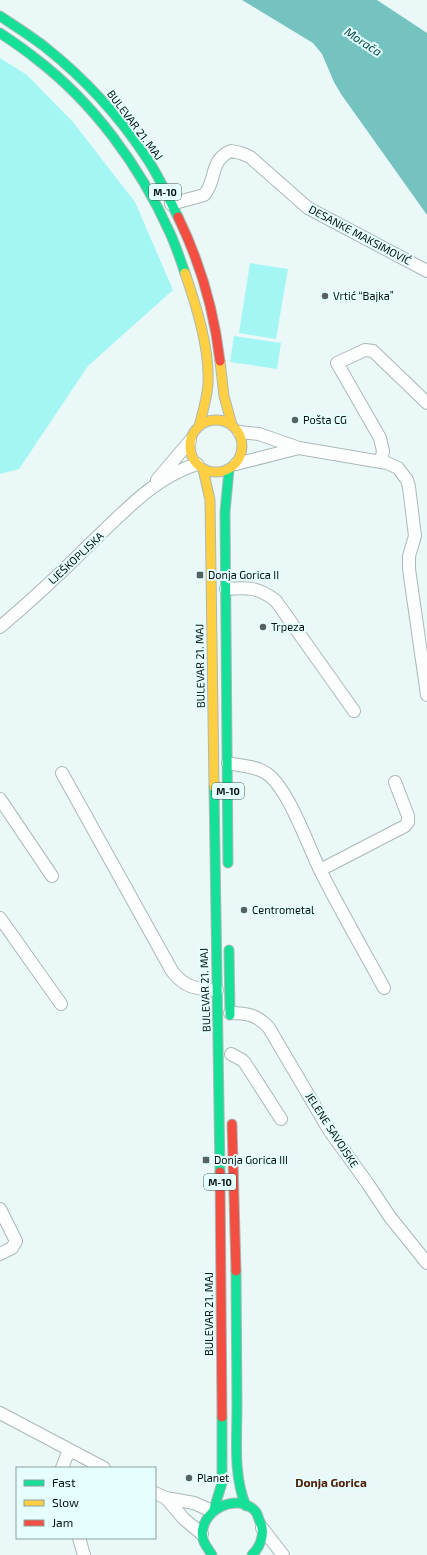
<svg xmlns="http://www.w3.org/2000/svg" width="427" height="1555" font-family="'Exo 2',sans-serif">
	<style>
		.green { fill: #a3f6f4 }
		.water { fill: #74c3c1 }
		.lines { fill: none; stroke-linecap: round; stroke-linejoin: round }
		.street-casing { stroke: #abb8b7; stroke-width: 14 }
		.fast-casing { stroke: #abb8b7; stroke-width: 11 }
		.slow-casing { stroke: #abb8b7; stroke-width: 11 }
		.jam-casing { stroke: #abb8b7; stroke-width: 11 }
		.street { stroke: #fcfefe; stroke-width: 12 }
		.fast { stroke: #16e098; stroke-width: 9 }
		.slow { stroke: #ffcf43; stroke-width: 9 }
		.jam { stroke: #f24e42; stroke-width: 9 }
		.poi-dot { fill: #566262; stroke: #e4fffd; stroke-width: 1.5 }
		.labels { text-anchor: middle; stroke-width: 4; stroke-linejoin: round; paint-order: stroke }
		.shield { fill: #e4fffd; stroke: #495858; stroke-width: 1 }
		.shield-label { font-size: 10px; font-weight: bold; fill: #061111 }
		.street-label { font-size: 11px; fill: #061111; stroke: #e4fffd }
		.poi-label { font-size: 11px; fill: #061111; stroke: #e4fffd; text-anchor: start }
		.water-label { font-size: 12px; font-style: italic; fill: #044746; stroke: #e4fffd }
		.neighbourhood-label { font-size: 12px; font-weight: bold; fill: #512109; stroke: #e4fffd }
	</style>
	<rect width="100%" height="100%" fill="#eaf9f8"/>
	<path class="green" d="M 0,58 L 27,75 L 73,122 L 135,202 L 173,290 L 88,366 L 19,469 L 0,474 Z
		M 250,263 L 288,269 L 276,339 L 239,333 Z
		M 234,336 L 281,343 L 277,369 L 230,362 Z"/>
	<path class="water" d="M 242,0 L 377,0 L 427,33 L 427,215 L 341,94 L 334,82 L 322,54 L 313,43 Z"/>
	<g class="lines">
		<defs>
			<path id="street" d="M 171,204 L 204,195 C 217,181 209,160 231,151 L 241,153 L 250,157 L 308,208 L 427,271
				M 239,432 L 259,434 L 299,448 L 387,463 L 398,468 L 407,480 L 409,487 L 415,536 L 409,556 L 409,569 L 427,695
				M 381,461 L 383,451 L 380,438 L 337,363 L 365,350 L 373,351 L 427,403
				M 236,464 L 299,448
				M 157,480 L 190,441
				M 226,589 C 247,587 259,587 276,601 L 354,711
				M 0,627 C 31,601 61,573 90,544 C 123,513 153,478 197,464
				M 228,763 C 240,766 256,766 266,773 C 288,787 308,846 320,870 C 340,910 363,949 384,988
				M 62,773 L 172,971 C 185,988 196,989 217,990
				M 0,799 L 52,876
				M 320,870 L 405,826 L 408,822 L 408,816 L 395,782
				M 0,918 L 61,1004
				M 230,1013 C 247,1013 258,1015 269,1028 L 329,1130 L 368,1184 L 390,1217 L 427,1263
				M 231,1054 L 242,1060 L 245,1063 L 281,1119
				M 0,1209 L 16,1241 L 12,1248 L 0,1254
				M 0,1413 L 104,1468
				M 62,1468 L 69,1450
				M 155,1493 L 166,1498 L 194,1503 L 212,1511
				M 166,1498 L 184,1519 L 202,1534
				M 262,1528 L 283,1555
				M 79,1538 L 84,1555"/>
			<path id="fast" d="M 0,16 C 15,26 31,36 45,47 C 84,78 119,116 146,157 C 159,176 168,197 178,217
				M 0,33 C 12,41 24,49 35,58 C 93,102 140,166 170,233 C 176,246 180,259 185,273
				M 214,787 L 220,1172
				M 228,863 L 225,512 L 229,470
				M 229,950 L 230,1015
				M 236,1271 C 236,1316 237,1361 237,1406 C 237,1439 233,1475 246,1506
				M 214,1509 L 222,1483 L 222,1417
				M 212,1555 C 209,1550 204,1544 203,1539 C 197,1512 237,1490 256,1512 C 258,1515 259,1521 261,1524 C 265,1535 260,1547 252,1555"/>
			<path id="slow" d="M 185,273 C 196,305 210,349 208,384 C 207,398 203,412 199,426
				M 220,361 L 224,396 L 232,425
				M190 446a26 26 0 1 1 52 0a26 26 0 1 1-52 0Z
				M 203,469 L 210,500 L 214,787"/>
			<path id="jam" d="M 178,217 C 200,262 214,310 220,361
				M 232,1124 L 236,1271
				M 220,1172 L 222,1417"/>
		</defs>
		<use href="#street" class="street-casing"/>
		<use href="#fast" class="fast-casing"/>
		<use href="#slow" class="slow-casing"/>
		<use href="#jam" class="jam-casing"/>
		<use href="#street" class="street"/>
		<use href="#fast" class="fast"/>
		<use href="#slow" class="slow"/>
		<use href="#jam" class="jam"/>
	</g>
	<g class="poi-dot">
		<circle cx="325" cy="296" r="4"/>
		<circle cx="295" cy="420" r="4"/>
		<rect x="196" y="571" width="8" height="8" rx="2"/>
		<circle cx="263" cy="627" r="4"/>
		<circle cx="244" cy="910" r="4"/>
		<rect x="202" y="1156" width="8" height="8" rx="2"/>
		<circle cx="189" cy="1478" r="4"/>
	</g>
	<g class="labels">
		<g class="shield">
			<rect x="149" y="184" width="32" height="16" rx="3"/>
			<rect x="212" y="783" width="32" height="16" rx="3"/>
			<rect x="204" y="1174" width="32" height="16" rx="3"/>
		</g>
		<g class="shield-label">
			<text x="165" y="196">M-10</text>
			<text x="228" y="795">M-10</text>
			<text x="220" y="1186">M-10</text>
		</g>
		<g class="street-label">
			<text transform="translate(135 125) rotate(53)" y="4">BULEVAR 21. MAJ</text>
			<text transform="translate(360 235) rotate(28)" y="4">DESANKE MAKSIMOVIĆ</text>
			<text transform="translate(76 558) rotate(-43)" y="4">LJEŠKOPLJSKA</text>
			<text transform="translate(200 666) rotate(-91)" y="4">BULEVAR 21. MAJ</text>
			<text transform="translate(205 990) rotate(-92)" y="4">BULEVAR 21. MAJ</text>
			<text transform="translate(332 1130) rotate(57)" y="4">JELENE SAVOJSKE</text>
			<text transform="translate(209 1314) rotate(-90)" y="4">BULEVAR 21. MAJ</text>
		</g>
		<g class="poi-label">
			<text x="333" y="300">Vrtić “Bajka”</text>
			<text x="303" y="424">Pošta CG</text>
			<text x="208" y="579">Donja Gorica II</text>
			<text x="271" y="631">Trpeza</text>
			<text x="252" y="914">Centrometal</text>
			<text x="214" y="1164">Donja Gorica III</text>
			<text x="197" y="1482">Planet</text>
		</g>
		<g class="water-label">
			<text transform="translate(363 42) rotate(33)" y="4">Morača</text>
		</g>
		<g class="neighbourhood-label">
			<text x="331" y="1487">Donja Gorica</text>
		</g>
	</g>
	<rect x="16" y="1467" width="140" height="72" fill="#e4fffd" stroke="#8ba09f"/>
	<rect x="24" y="1480" width="20" height="6" fill="#16e098" stroke="#8ba09f"/>
	<text x="52" y="1487" font-size="12" fill="#061111">Fast</text>
	<rect x="24" y="1500" width="20" height="6" fill="#ffcf43" stroke="#8ba09f"/>
	<text x="52" y="1507" font-size="12" fill="#061111">Slow</text>
	<rect x="24" y="1520" width="20" height="6" fill="#f24e42" stroke="#8ba09f"/>
	<text x="52" y="1527" font-size="12" fill="#061111">Jam</text>
</svg>
